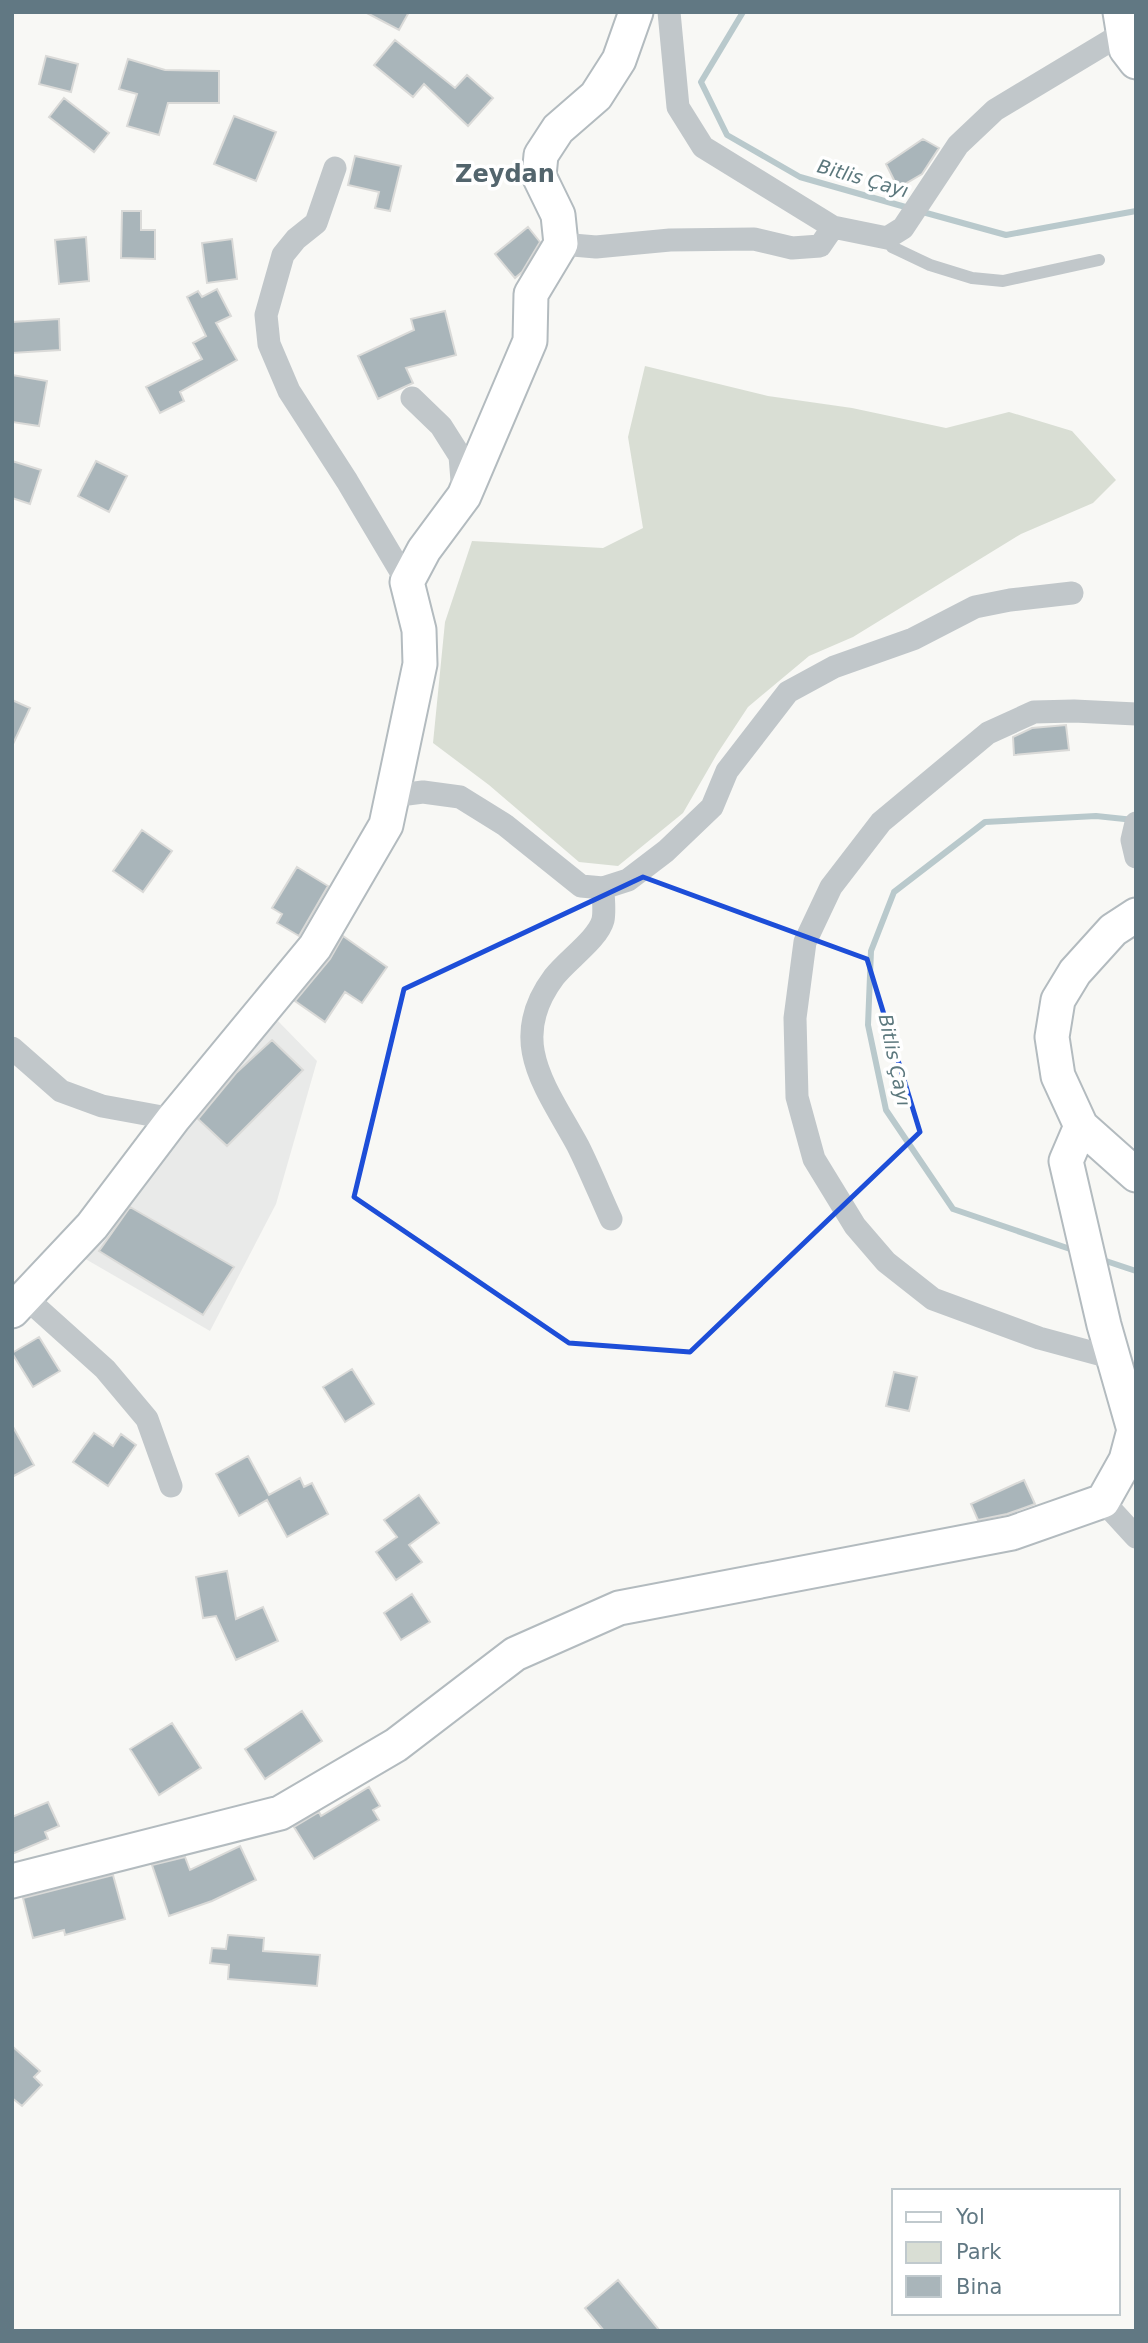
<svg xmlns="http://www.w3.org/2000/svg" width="1148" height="2343" font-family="'DejaVu Sans',sans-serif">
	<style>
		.built { fill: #e9eae9 }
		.green { fill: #d9ded4 }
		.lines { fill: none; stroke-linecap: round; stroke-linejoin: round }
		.stream { stroke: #b9c9cc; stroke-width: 6 }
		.building { fill: #a9b5ba; stroke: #dadad8; stroke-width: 2 }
		.secondary-casing { stroke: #b3bbbf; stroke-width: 37 }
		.lane { stroke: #c1c7ca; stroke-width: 12 }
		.street { stroke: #c1c7ca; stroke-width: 23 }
		.secondary { stroke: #fff; stroke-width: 33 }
		.marked { fill: none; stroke: #1d4ed8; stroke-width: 5; stroke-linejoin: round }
		.labels { text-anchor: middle; stroke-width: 7; stroke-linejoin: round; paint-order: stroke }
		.water-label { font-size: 19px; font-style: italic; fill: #5c787d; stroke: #fff }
		.district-label { font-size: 24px; font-weight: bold; fill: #53656d; stroke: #fff }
	</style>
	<rect width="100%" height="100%" fill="#f8f8f5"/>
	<path class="built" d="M 278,1021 L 317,1061 L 276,1204 L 210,1331 L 82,1257 L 188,1115 Z"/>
	<path class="green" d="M 645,366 L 768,396 L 852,408 L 946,428 L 1009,412 L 1072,431 L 1116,480 L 1093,503 L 1021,534 L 853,637 L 809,656 L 748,707 L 717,754 L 683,813 L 618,866 L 579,862 L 489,785 L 433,743 L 445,622 L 472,541 L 603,548 L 643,528 L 628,437 Z"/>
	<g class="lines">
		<path class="stream" d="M 743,12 L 701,82 L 727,135 L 800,177 L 909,208
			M 919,211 L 1006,235 L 1136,211
			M 1076,1251 L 953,1209 L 886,1110 L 868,1025 L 871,951 L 894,892 L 985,822 L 1096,816 L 1134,820
			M 1100,1259 L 1136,1271"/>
	</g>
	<path class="building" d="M 365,12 L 409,12 L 399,30 Z
		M 395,40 L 455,88 L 467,75 L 493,98 L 468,126 L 424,84 L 413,97 L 374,65 Z
		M 46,56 L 78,64 L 71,92 L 39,84 Z
		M 128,59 L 165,70 L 219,71 L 219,103 L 168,103 L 159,135 L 127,126 L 137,94 L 119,89 Z
		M 64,98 L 109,133 L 94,152 L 49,117 Z
		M 234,116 L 276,132 L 256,181 L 214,164 Z
		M 923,139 L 939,148 L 922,174 L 898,188 L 886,164 Z
		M 355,156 L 401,166 L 390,211 L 375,208 L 379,192 L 348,185 Z
		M 122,211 L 141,211 L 141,230 L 155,230 L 155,259 L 121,258 Z
		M 528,227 L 540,242 L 522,272 L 515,278 L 495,254 Z
		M 86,237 L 89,281 L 59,284 L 55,240 Z
		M 232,239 L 237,279 L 207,283 L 202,243 Z
		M 217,289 L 231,316 L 216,323 L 237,360 L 180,392 L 184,401 L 160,413 L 146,387 L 202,359 L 193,343 L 206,336 L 187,297 L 198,291 L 202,297 Z
		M 445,311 L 456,355 L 406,368 L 413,383 L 378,399 L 358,356 L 414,330 L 411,319 Z
		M 59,319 L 60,350 L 12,353 L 12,322 Z
		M 12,375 L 47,381 L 39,426 L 12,422 Z
		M 12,461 L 41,470 L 30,504 L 12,498 Z
		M 96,461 L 127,476 L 109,512 L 78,496 Z
		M 12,700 L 30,708 L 12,746 Z
		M 1066,725 L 1069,750 L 1014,755 L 1013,737 L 1032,728 Z
		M 142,830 L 172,851 L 143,892 L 113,871 Z
		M 297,867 L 328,886 L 299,936 L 277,923 L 282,914 L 272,908 Z
		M 343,936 L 387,967 L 362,1003 L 345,992 L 325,1022 L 295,1001 L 330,959 Z
		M 272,1040 L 303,1070 L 227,1146 L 198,1119 L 236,1073 Z
		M 130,1207 L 234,1267 L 203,1315 L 99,1251 Z
		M 39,1337 L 60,1371 L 33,1387 L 12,1353 Z
		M 352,1369 L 374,1404 L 345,1422 L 323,1387 Z
		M 894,1372 L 917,1377 L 909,1411 L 886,1406 Z
		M 12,1425 L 34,1465 L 12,1477 Z
		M 94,1433 L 113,1446 L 121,1434 L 136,1445 L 108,1486 L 73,1462 Z
		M 248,1456 L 269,1495 L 300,1478 L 304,1487 L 312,1483 L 328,1514 L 287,1537 L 267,1500 L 239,1516 L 216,1474 Z
		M 1024,1480 L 1035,1504 L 1007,1514 L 978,1520 L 971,1504 Z
		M 419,1495 L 439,1523 L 409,1545 L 422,1562 L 396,1580 L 376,1552 L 397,1537 L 384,1520 Z
		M 227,1571 L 236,1619 L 263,1607 L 278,1641 L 236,1660 L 216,1616 L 203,1618 L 196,1577 Z
		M 412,1594 L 430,1622 L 401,1640 L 384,1613 Z
		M 302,1711 L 322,1741 L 265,1779 L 245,1749 Z
		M 172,1723 L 201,1768 L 159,1795 L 130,1749 Z
		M 369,1787 L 380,1806 L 373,1810 L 379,1820 L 314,1859 L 294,1827 L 319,1812 L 321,1816 Z
		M 48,1802 L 59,1826 L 45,1832 L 48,1839 L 12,1854 L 12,1817 Z
		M 240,1846 L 256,1880 L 212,1901 L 169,1916 L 152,1865 L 185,1857 L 190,1870 Z
		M 113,1875 L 125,1919 L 65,1935 L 64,1930 L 33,1938 L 23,1898 Z
		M 228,1935 L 264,1938 L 263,1951 L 320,1955 L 317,1986 L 228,1979 L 229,1965 L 210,1963 L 212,1948 L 226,1949 Z
		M 12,2046 L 40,2071 L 34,2077 L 42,2085 L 22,2106 L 12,2098 Z
		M 618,2280 L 660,2331 L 604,2331 L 585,2308 Z"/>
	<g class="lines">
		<defs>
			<path id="secondary" d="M 1120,12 L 1126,49 L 1136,62
				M 1136,915 L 1113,930 L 1075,972 L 1058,1000 L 1052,1037 L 1058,1076 L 1081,1126 L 1136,1175
				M 12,1311 L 92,1226 L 173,1119 L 315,947 L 386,825 L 420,664 L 419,630 L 407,582 L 424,550 L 464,496 L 530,341 L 531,294 L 561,244 L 558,215 L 539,176 L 541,155 L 558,129 L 596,96 L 619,60 L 636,12
				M 12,1881 L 280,1813 L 396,1745 L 515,1654 L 619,1608 L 1012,1533 L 1103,1501 L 1126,1460 L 1134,1430 L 1104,1325 L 1066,1161 L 1081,1126"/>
		</defs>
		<use href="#secondary" class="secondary-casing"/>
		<path class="lane" d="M 887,238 L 892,247 L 930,265 L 972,278 L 1003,281 L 1099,260"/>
		<path class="street" d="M 669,12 L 678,107 L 703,147 L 833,227 L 887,238 L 903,228 L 958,145 L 995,110 L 1133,27
			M 335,168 L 316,223 L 296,239 L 283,255 L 266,315 L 269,344 L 289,391 L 347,481 L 407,582
			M 561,244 L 596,247 L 670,240 L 754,239 L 792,248 L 820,246 L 833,227
			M 412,398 L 441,426 L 460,456 L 463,493
			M 392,796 L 423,792 L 460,797 L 505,825 L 581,886 L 603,888 L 628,880 L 666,851 L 712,807 L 727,771 L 788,692 L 834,667 L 913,639 L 975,607 L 1010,600 L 1072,593
			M 1136,823 L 1132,840 L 1136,857
			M 603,888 C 603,898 605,911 603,920 C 598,939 567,960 554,977 C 506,1041 546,1087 578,1146 C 590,1170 600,1195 611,1219
			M 12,1048 L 61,1091 L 102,1106 L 173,1119
			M 26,1298 L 105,1369 L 147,1419 L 171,1486
			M 1113,1358 L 1039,1338 L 933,1299 L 886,1262 L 855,1226 L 814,1159 L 797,1097 L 795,1018 L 805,942 L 831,887 L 881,822 L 988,733 L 1034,712 L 1074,711 L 1136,714
			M 1103,1501 L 1136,1537"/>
		<use href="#secondary" class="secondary"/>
	</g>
	<path class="marked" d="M 643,877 L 867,959 L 920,1132 L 690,1352 L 569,1343 L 354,1197 L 404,989 Z"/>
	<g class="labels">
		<g class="water-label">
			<text transform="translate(863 178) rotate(16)" y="7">Bitlis Çayı</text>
			<text transform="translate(895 1060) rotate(78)" y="7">Bitlis Çayı</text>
		</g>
		<g class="district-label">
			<text x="505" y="182">Zeydan</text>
		</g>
	</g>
	<rect width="1148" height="2343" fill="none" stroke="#617883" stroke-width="28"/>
	<rect x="892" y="2189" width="228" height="126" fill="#ffffff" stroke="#c0c9cd" stroke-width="2"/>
	<rect x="906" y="2212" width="35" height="10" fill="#ffffff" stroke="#c0c9cd" stroke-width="2"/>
	<text x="956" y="2224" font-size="21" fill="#617883">Yol</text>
	<rect x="906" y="2242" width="35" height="21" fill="#d9ded4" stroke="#c0c9cd" stroke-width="2"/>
	<text x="956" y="2259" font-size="21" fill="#617883">Park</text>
	<rect x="906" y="2276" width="35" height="21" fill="#a9b5ba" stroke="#c0c9cd" stroke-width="2"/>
	<text x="956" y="2294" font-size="21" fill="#617883">Bina</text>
</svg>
